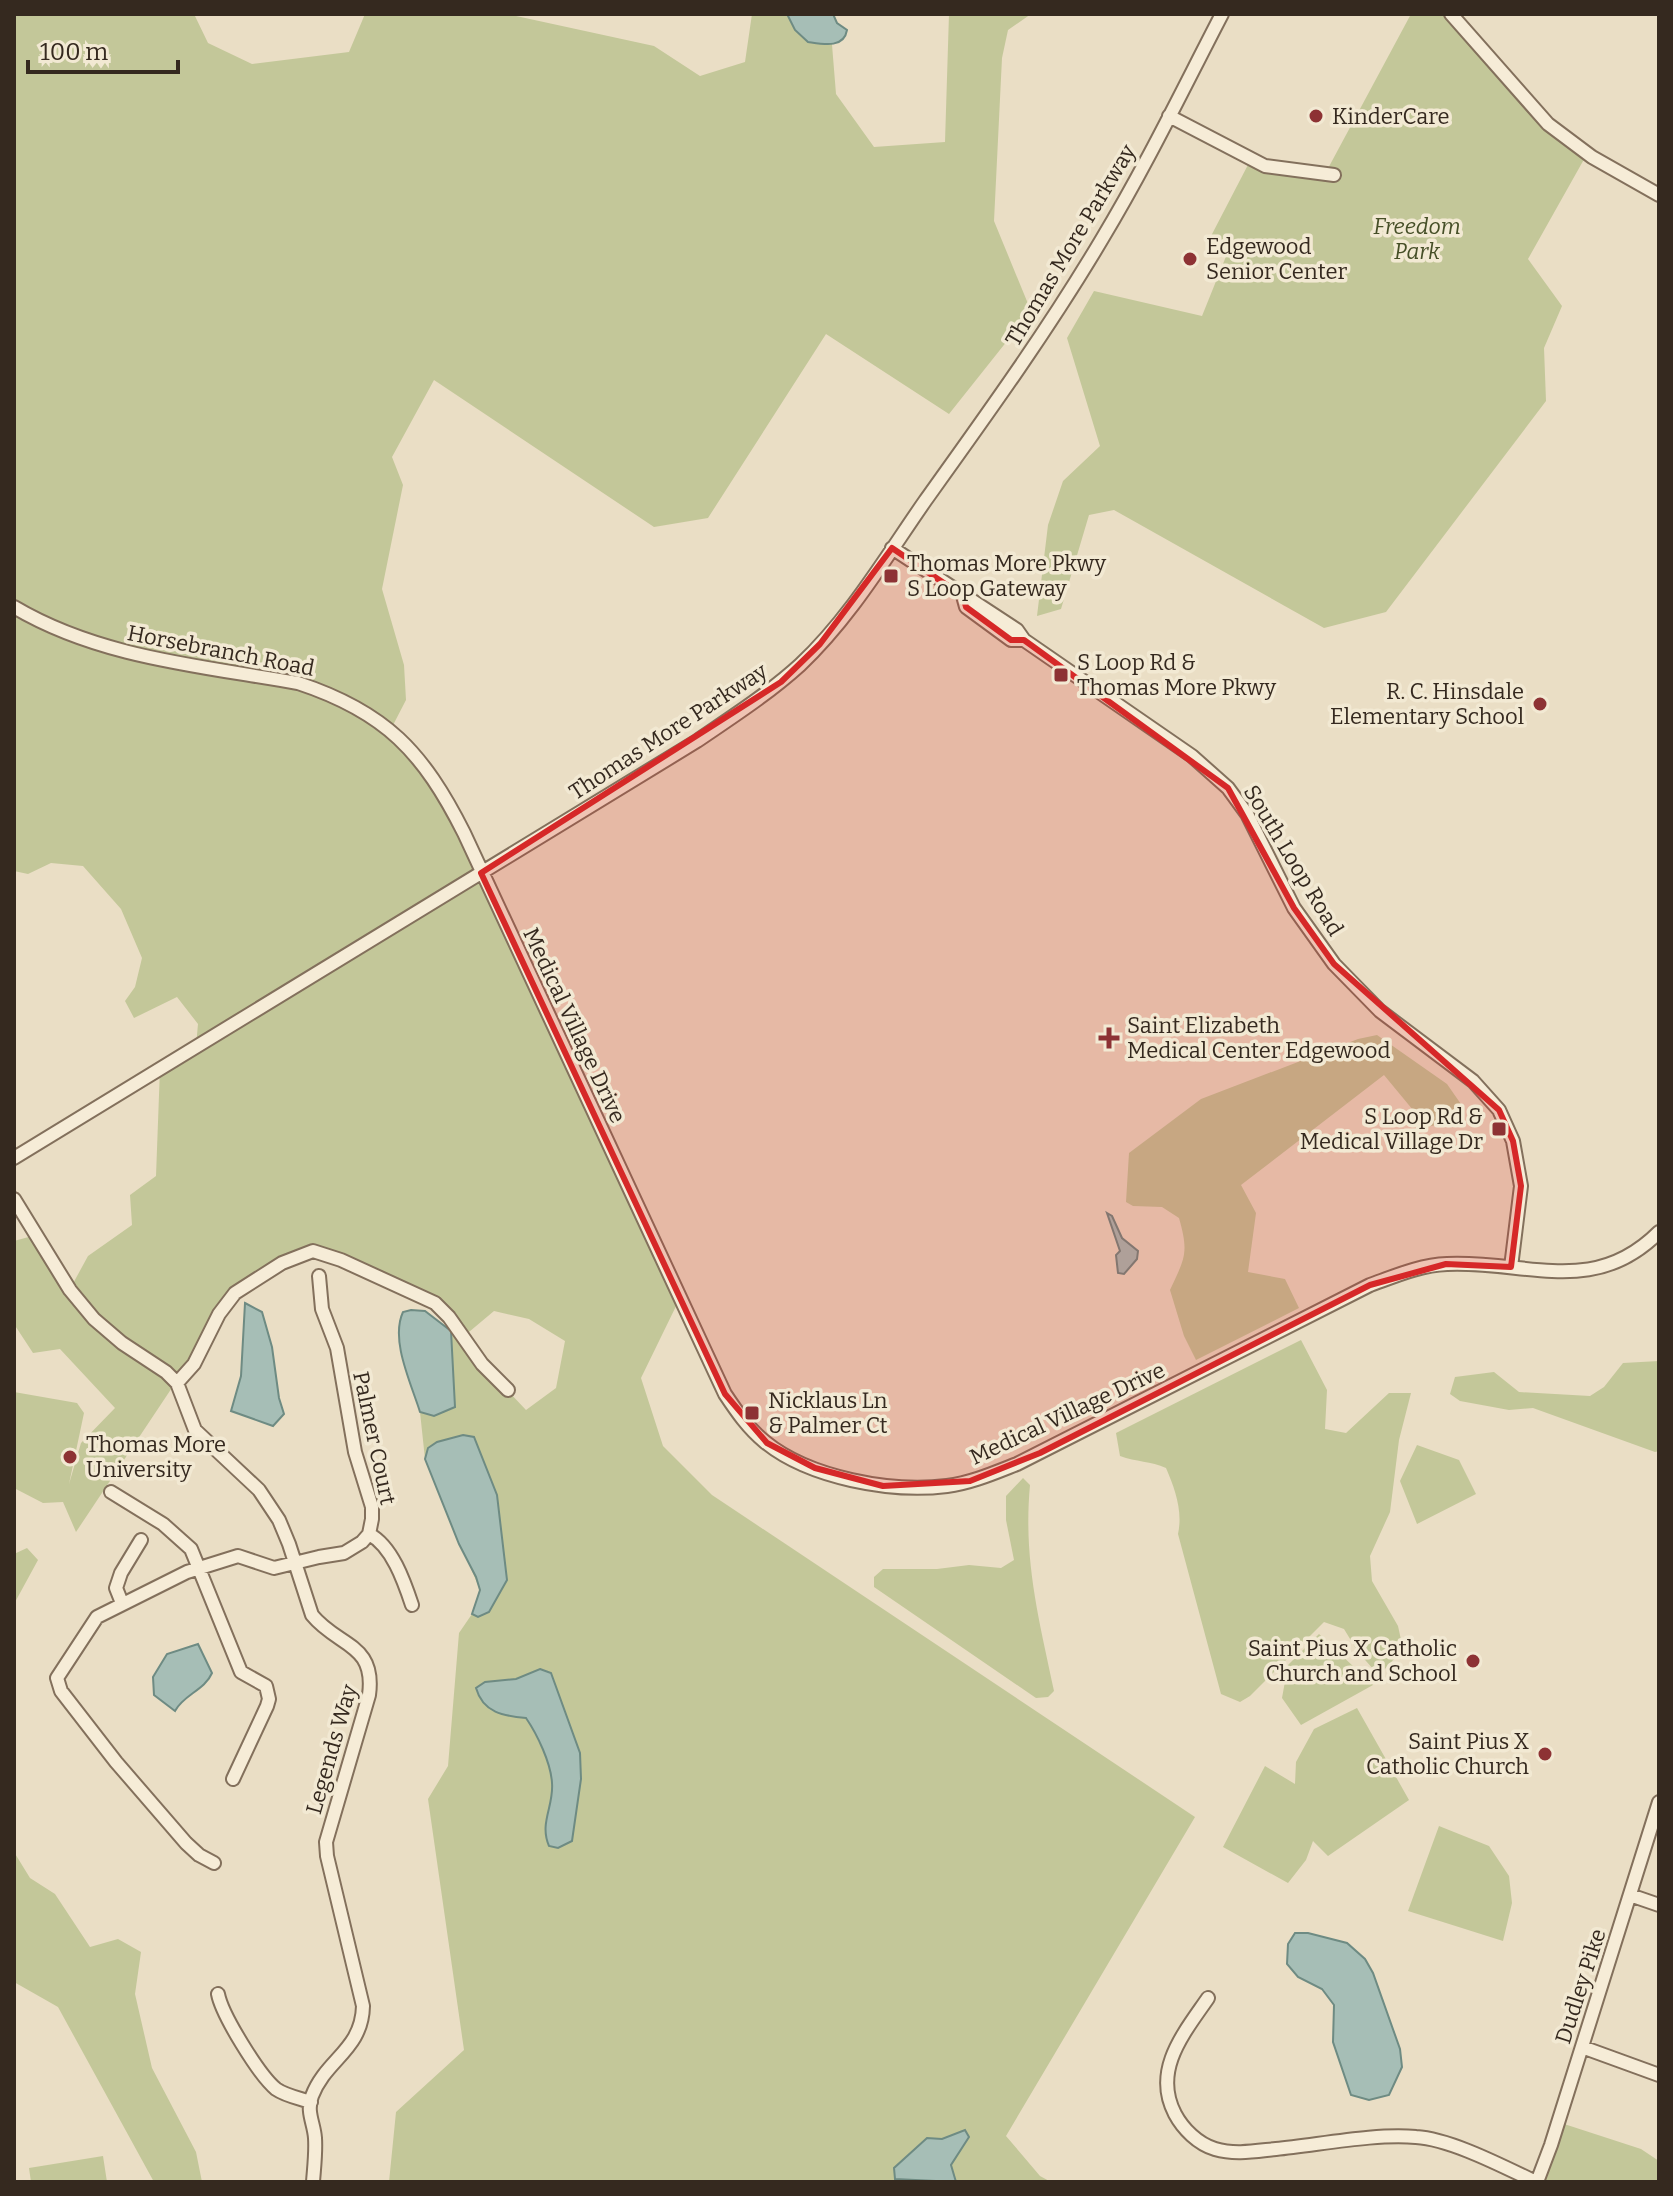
<svg xmlns="http://www.w3.org/2000/svg" width="1673" height="2196" font-family="Bitter,serif">
	<style>
		.green { fill: #c3c799 }
		.water { fill: #a6beb6; stroke: #6e8b83; stroke-width: 2 }
		.lines { fill: none; stroke-linecap: round; stroke-linejoin: round }
		.minor-casing { stroke: #83705c; stroke-width: 16 }
		.minor { stroke: #f6ecd7; stroke-width: 12 }
		.marked { fill: #d62828; fill-opacity: 0.2; stroke: #d62828; stroke-width: 6; stroke-linejoin: round }
		.poi-dot { fill: #8d3234; stroke: #f2e9d3; stroke-width: 3 }
		.labels { text-anchor: middle; stroke-width: 7; stroke-linejoin: round; paint-order: stroke }
		.poi-label { font-size: 22px; fill: #35291f; stroke: #f2e9d3; text-anchor: start }
		.park-label { font-size: 22px; font-style: italic; fill: #464f27; stroke: #f2e9d3 }
		.street-label { font-size: 22px; fill: #35291f; stroke: #f2e9d3 }
	</style>
	<rect width="100%" height="100%" fill="#eadec5"/>
	<path class="green" d="M 14,14 L 194,14 L 208,43 L 252,64 L 349,52 L 365,14 L 507,14 L 654,46 L 700,76 L 745,62 L 752,14 L 833,14 L 830,20 L 836,94 L 874,147 L 945,142 L 949,14 L 1031,14 L 1008,30 L 1002,58 L 994,221 L 1031,311 L 949,414 L 826,334 L 708,518 L 654,527 L 434,380 L 392,457 L 403,485 L 382,589 L 404,665 L 406,700 L 391,729 L 428,769 L 680,1298 L 641,1378 L 663,1446 L 712,1495 L 1195,1817 L 1006,2136 L 1040,2176 L 1051,2182 L 389,2182 L 396,2112 L 464,2050 L 428,1799 L 448,1766 L 459,1633 L 472,1614 L 480,1590 L 425,1459 L 420,1412 L 400,1341 L 399,1322 L 403,1312 L 425,1311 L 451,1331 L 526,1410 L 556,1388 L 565,1341 L 529,1319 L 494,1311 L 463,1337 L 435,1303 L 313,1251 L 235,1293 L 76,1532 L 63,1502 L 43,1503 L 14,1488 L 14,1392 L 77,1403 L 84,1413 L 69,1484 L 81,1443 L 115,1408 L 60,1349 L 33,1353 L 14,1324 L 14,1241 L 36,1235 L 70,1289 L 88,1256 L 132,1225 L 130,1195 L 156,1176 L 160,1068 L 196,1046 L 198,1024 L 177,997 L 134,1018 L 125,1001 L 135,987 L 142,958 L 121,909 L 83,866 L 51,863 L 28,874 L 14,871 Z
		M 1411,14 L 1451,14 L 1527,103 L 1587,154 L 1528,259 L 1562,306 L 1544,348 L 1546,401 L 1386,612 L 1324,628 L 1114,510 L 1089,515 L 1061,609 L 1037,616 L 1048,525 L 1063,481 L 1100,446 L 1067,338 L 1094,291 L 1202,316 L 1229,249 L 1210,238 L 1251,159 L 1325,174 Z
		M 1377,1035 L 1447,1084 L 1463,1107 L 1457,1120 L 1427,1127 L 1384,1075 L 1241,1185 L 1256,1213 L 1248,1272 L 1285,1279 L 1299,1308 L 1196,1360 L 1184,1336 L 1170,1290 C 1185,1258 1189,1253 1179,1218 L 1162,1207 L 1133,1206 L 1126,1202 L 1129,1153 L 1201,1099 L 1358,1039 Z
		M 1301,1340 L 1327,1390 L 1325,1429 L 1346,1433 L 1389,1393 L 1411,1393 L 1399,1440 L 1390,1512 L 1370,1556 L 1372,1581 L 1398,1626 L 1403,1649 L 1384,1670 L 1374,1670 L 1358,1652 L 1344,1629 L 1324,1622 L 1250,1696 L 1240,1702 L 1221,1694 L 1178,1534 C 1183,1511 1175,1489 1166,1468 C 1151,1461 1136,1462 1120,1456 L 1116,1433 Z
		M 1659,1361 L 1659,1451 L 1655,1452 L 1533,1408 L 1509,1410 L 1460,1401 L 1450,1394 L 1455,1377 L 1494,1372 L 1519,1392 L 1590,1396 L 1604,1387 L 1623,1363 Z
		M 1417,1445 L 1459,1460 L 1476,1494 L 1417,1524 L 1400,1481 Z
		M 1023,1478 L 1030,1485 C 1023,1560 1039,1619 1054,1691 L 1048,1697 L 1036,1698 L 874,1587 L 874,1577 L 883,1569 L 937,1569 L 969,1565 L 1001,1568 L 1014,1560 L 1006,1520 L 1006,1496 Z
		M 27,1548 L 38,1560 L 14,1604 L 14,1554 Z
		M 1319,1634 L 1373,1685 L 1301,1725 L 1282,1698 L 1288,1665 Z
		M 1357,1708 L 1409,1800 L 1328,1856 L 1313,1841 L 1306,1860 L 1288,1883 L 1223,1847 L 1265,1766 L 1295,1784 L 1296,1762 L 1314,1729 Z
		M 1439,1826 L 1489,1846 L 1509,1876 L 1512,1903 L 1503,1941 L 1408,1911 Z
		M 14,1852 L 30,1878 L 55,1894 L 90,1947 L 118,1939 L 141,1952 L 135,1994 L 152,2068 L 196,2152 L 202,2182 L 154,2182 L 58,2007 L 14,1982 Z
		M 1558,2122 L 1641,2149 L 1659,2161 L 1659,2182 L 1537,2182 Z
		M 103,2156 L 107,2182 L 31,2182 L 29,2168 Z"/>
	<path class="water" d="M 787,14 L 833,14 L 837,23 L 847,30 C 844,49 822,44 808,42 L 795,30 Z
		M 1107,1213 L 1112,1216 L 1122,1238 L 1138,1251 L 1137,1259 L 1124,1274 L 1118,1273 L 1116,1255 L 1120,1251 Z
		M 245,1303 L 262,1312 L 272,1347 L 279,1398 L 284,1414 L 273,1426 L 231,1411 L 241,1376 Z
		M 411,1310 L 425,1311 L 451,1331 L 455,1407 L 434,1416 L 420,1412 C 411,1383 390,1340 403,1312 Z
		M 463,1435 L 474,1437 L 497,1495 L 507,1580 L 489,1612 L 478,1617 L 472,1614 L 480,1590 L 476,1577 L 459,1544 L 425,1459 L 428,1448 L 437,1442 Z
		M 198,1644 L 212,1673 C 205,1690 183,1695 175,1711 L 154,1695 L 153,1677 L 167,1654 Z
		M 540,1669 L 551,1673 L 580,1753 L 581,1779 L 572,1841 L 558,1848 L 549,1846 C 539,1823 554,1806 552,1783 C 551,1763 537,1734 526,1718 C 504,1716 483,1713 476,1688 L 485,1682 L 516,1679 Z
		M 1295,1933 L 1308,1933 L 1347,1943 L 1365,1959 L 1373,1973 L 1400,2049 L 1402,2067 L 1389,2095 L 1369,2100 L 1351,2095 L 1333,2042 L 1334,2005 L 1322,1989 L 1298,1977 L 1287,1964 L 1288,1944 Z
		M 965,2130 L 969,2137 L 951,2165 L 956,2182 L 895,2179 L 894,2168 L 927,2138 L 942,2139 Z"/>
	<g class="lines">
		<defs>
			<path id="minor" d="M 1451,14 L 1548,124 L 1592,157 L 1659,195
				M 1169,116 L 1265,166 L 1334,175
				M 892,548 L 1017,630 L 1024,640 L 1192,756 L 1228,788 L 1247,814 L 1294,908 L 1334,964 L 1380,1011 L 1473,1081 L 1499,1110 L 1513,1141 L 1521,1186 L 1511,1267
				M 963,596 L 966,607 L 1011,640 L 1024,640
				M 14,607 C 100,658 202,666 298,683 C 386,712 423,752 464,833 L 725,1394 C 737,1412 748,1428 765,1442 C 809,1478 891,1493 947,1486 C 971,1483 994,1473 1017,1464 L 1370,1285 C 1395,1276 1420,1265 1447,1264 C 1527,1260 1593,1298 1659,1232
				M 14,1158 L 697,741 C 732,717 768,694 800,665 C 850,618 886,557 925,501 C 986,416 1048,330 1102,239 C 1146,166 1183,89 1222,14
				M 14,1199 L 70,1290 L 94,1319 L 122,1343 L 166,1372 L 177,1383 L 195,1430 L 259,1490 L 279,1520 L 289,1544 L 312,1615 C 338,1647 376,1643 369,1695 L 326,1842 L 327,1856 L 363,2006 C 362,2050 326,2059 312,2096 C 306,2112 314,2123 315,2138 C 316,2153 314,2168 313,2182
				M 177,1383 L 194,1364 L 219,1314 L 235,1293 L 282,1263 L 313,1251 L 341,1260 L 435,1303 L 449,1317 L 482,1364 L 508,1390
				M 111,1492 L 163,1524 L 191,1549 L 241,1672 L 266,1686 L 269,1699 L 267,1706 L 233,1779
				M 369,1534 C 392,1546 404,1581 412,1605
				M 122,1603 L 116,1588 L 121,1573 L 141,1540
				M 214,1863 L 199,1855 L 186,1843 L 116,1762 L 61,1691 L 57,1678 L 97,1617 L 187,1572 L 238,1556 L 274,1568 L 319,1557 L 344,1553 L 362,1542 L 369,1534 L 372,1519 L 372,1507 L 355,1452 L 337,1348 L 322,1309 L 319,1276
				M 1630,1895 L 1659,1905
				M 218,1994 C 222,2015 259,2075 276,2089 C 286,2096 299,2098 311,2102
				M 1208,1998 C 1184,2033 1152,2070 1175,2114 C 1183,2129 1198,2144 1215,2149 C 1235,2155 1256,2151 1276,2149 C 1318,2145 1376,2133 1416,2137 C 1451,2139 1504,2167 1536,2182
				M 1582,2047 L 1659,2075
				M 1537,2182 L 1551,2145 L 1659,1802"/>
		</defs>
		<use href="#minor" class="minor-casing"/>
		<use href="#minor" class="minor"/>
	</g>
	<path class="marked" d="M 892,548 L 963,596 L 966,607 L 1011,640 L 1024,640 L 1228,788 L 1294,908 L 1334,964 L 1499,1110 L 1513,1141 L 1521,1186 L 1511,1267 L 1446,1264 L 1370,1285 L 1040,1453 L 970,1481 L 883,1486 L 815,1468 L 767,1443 L 725,1394 L 481,873 L 781,682 L 820,644 Z"/>
	<g class="poi-dot">
		<circle cx="1316" cy="116" r="8"/>
		<circle cx="1190" cy="259" r="8"/>
		<rect x="883" y="568" width="16" height="16" rx="4"/>
		<rect x="1053" y="667" width="16" height="16" rx="4"/>
		<circle cx="1540" cy="704" r="8"/>
		<path d="M1105 1026h8v8h8v8h-8v8h-8v-8h-8v-8h8z"/>
		<rect x="1491" y="1121" width="16" height="16" rx="4"/>
		<rect x="744" y="1405" width="16" height="16" rx="4"/>
		<circle cx="70" cy="1457" r="8"/>
		<circle cx="1473" cy="1661" r="8"/>
		<circle cx="1545" cy="1754" r="8"/>
	</g>
	<g class="labels">
		<g class="poi-label">
			<text x="1332" y="124">KinderCare</text>
			<text x="1206" y="254">Edgewood<tspan x="1206" dy="25">Senior Center</tspan></text>
			<text x="907" y="571">Thomas More Pkwy<tspan x="907" dy="25">S Loop Gateway</tspan></text>
			<text x="1077" y="670">S Loop Rd &amp;<tspan x="1077" dy="25">Thomas More Pkwy</tspan></text>
			<text x="1524" y="699" text-anchor="end">R. C. Hinsdale<tspan x="1524" dy="25">Elementary School</tspan></text>
			<text x="1127" y="1033">Saint Elizabeth<tspan x="1127" dy="25">Medical Center Edgewood</tspan></text>
			<text x="1483" y="1124" text-anchor="end">S Loop Rd &amp;<tspan x="1483" dy="25">Medical Village Dr</tspan></text>
			<text x="768" y="1408">Nicklaus Ln<tspan x="768" dy="25">&amp; Palmer Ct</tspan></text>
			<text x="86" y="1452">Thomas More<tspan x="86" dy="25">University</tspan></text>
			<text x="1457" y="1656" text-anchor="end">Saint Pius X Catholic<tspan x="1457" dy="25">Church and School</tspan></text>
			<text x="1529" y="1749" text-anchor="end">Saint Pius X<tspan x="1529" dy="25">Catholic Church</tspan></text>
		</g>
		<g class="park-label">
			<text x="1417" y="234">Freedom<tspan x="1417" dy="25">Park</tspan></text>
		</g>
		<g class="street-label">
			<text transform="translate(1070 245) rotate(-59)" y="8">Thomas More Parkway</text>
			<text transform="translate(221 650) rotate(11)" y="8">Horsebranch Road</text>
			<text transform="translate(668 731) rotate(-33)" y="8">Thomas More Parkway</text>
			<text transform="translate(1294 860) rotate(59)" y="8">South Loop Road</text>
			<text transform="translate(575 1025) rotate(65)" y="8">Medical Village Drive</text>
			<text transform="translate(1067 1413) rotate(-25)" y="8">Medical Village Drive</text>
			<text transform="translate(375 1438) rotate(78)" y="8">Palmer Court</text>
			<text transform="translate(331 1749) rotate(-74)" y="8">Legends Way</text>
			<text transform="translate(1580 1986) rotate(-72)" y="8">Dudley Pike</text>
		</g>
	</g>
	<rect width="1673" height="2196" fill="none" stroke="#35291f" stroke-width="32"/>
	<path d="M28 60v12h150v-12" fill="none" stroke="#35291f" stroke-width="4"/>
	<text x="40" y="60" font-size="24" fill="#35291f" stroke="#f2e9d3" stroke-width="6" paint-order="stroke">100 m</text>
</svg>
